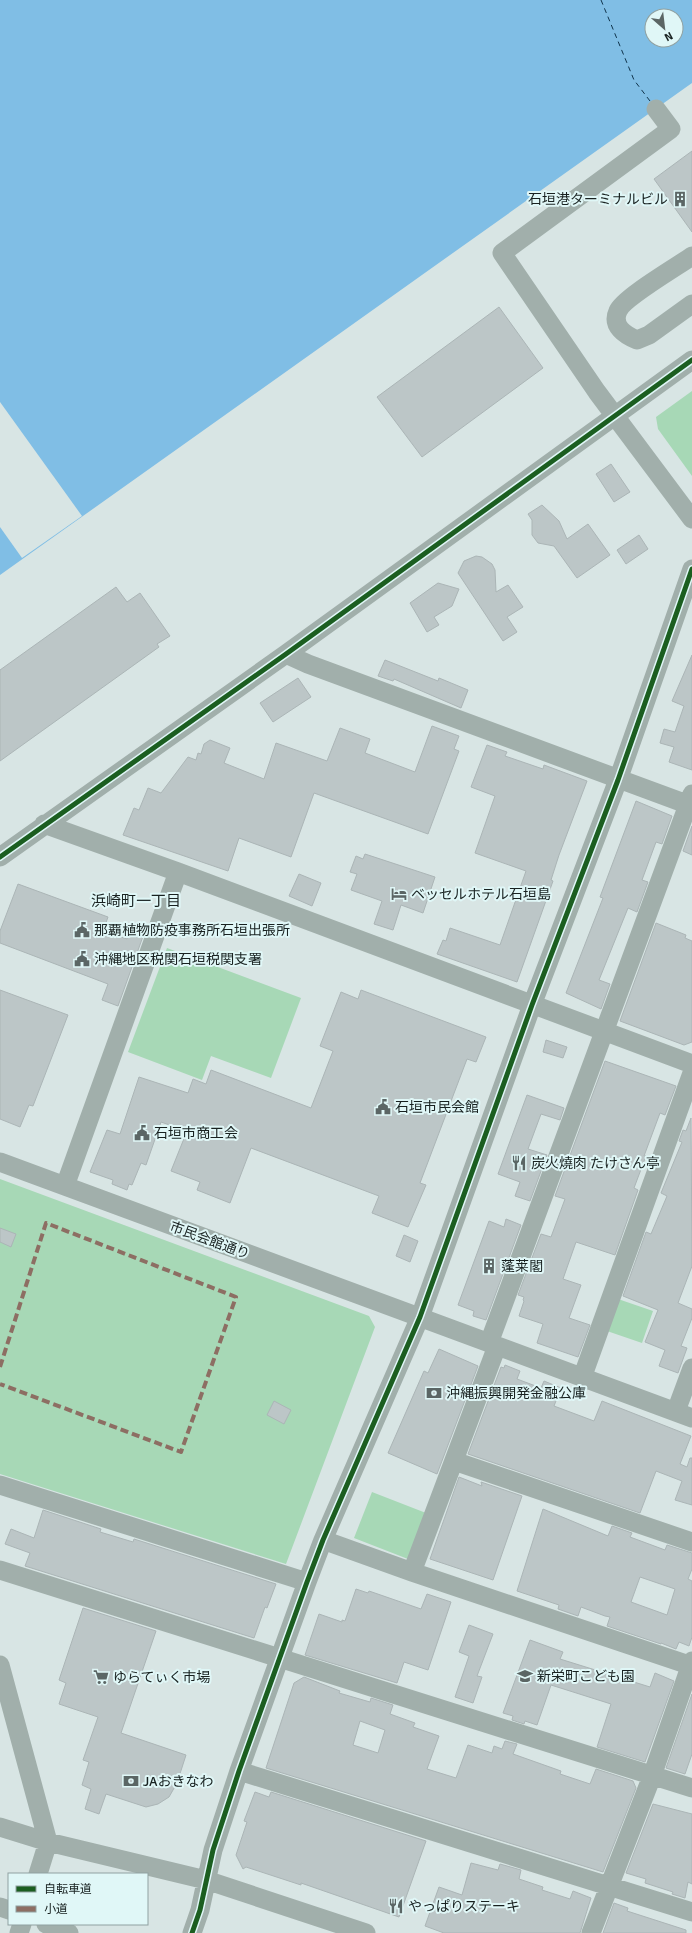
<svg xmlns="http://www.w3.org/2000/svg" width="692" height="1933" font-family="Signika,'Noto Sans JP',sans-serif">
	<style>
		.green { fill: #a7d8b6 }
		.water { fill: #80bee5; fill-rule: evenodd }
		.pier { fill: #d8e5e4 }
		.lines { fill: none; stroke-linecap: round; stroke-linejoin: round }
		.ferry { stroke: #10344c; stroke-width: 1; stroke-dasharray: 5 4; stroke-linecap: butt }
		.building { fill: #bcc6c7; stroke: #abb5b6; fill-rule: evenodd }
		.minor { stroke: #a1afab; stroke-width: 19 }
		.quiet { stroke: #8d6e63; stroke-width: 4; stroke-dasharray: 8 4; stroke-linecap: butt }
		.cycleway-casing { stroke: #e0f7f7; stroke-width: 8 }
		.cycleway { stroke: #1b5e20; stroke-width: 5 }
		.labels { text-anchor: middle; stroke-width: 4; stroke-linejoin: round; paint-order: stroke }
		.poi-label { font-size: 14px; fill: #182120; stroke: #e0f7f7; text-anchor: start }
		.street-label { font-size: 14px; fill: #182120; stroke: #e0f7f7 }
		.neighbourhood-label { font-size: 15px; fill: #182120; stroke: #e0f7f7 }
	</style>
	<rect width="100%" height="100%" fill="#d8e5e4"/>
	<path class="green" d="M 692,391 L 692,476 L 658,429 L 656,417 Z
		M 167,948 L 301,998 L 271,1078 L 211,1056 L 202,1080 L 128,1052 Z
		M 0,1179 L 369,1316 L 375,1327 L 286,1564 L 0,1474 Z
		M 618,1299 L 653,1311 L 642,1343 L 607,1331 Z
		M 372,1492 L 426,1513 L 408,1559 L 354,1538 Z"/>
	<path class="water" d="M 0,0 L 692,0 L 692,83 L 0,575 ZM 652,16 L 676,16 L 676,40 L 652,40 Z"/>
	<path class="pier" d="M 0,402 L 82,516 L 22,558 L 0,527 Z"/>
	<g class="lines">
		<path class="ferry" d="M 601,0 L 634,80 L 650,101"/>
	</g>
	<path class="building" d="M 692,151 L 692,232 L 654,179 Z
		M 499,307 L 543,368 L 422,457 L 377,397 Z
		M 611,464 L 630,492 L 614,502 L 596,474 Z
		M 542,505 L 559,521 L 567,539 L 588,524 L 610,555 L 577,578 L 554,546 L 538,543 L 532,535 L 532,520 L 528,514 Z
		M 639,535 L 648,549 L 626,564 L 617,550 Z
		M 476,556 L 482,557 L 492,564 L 495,570 L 496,592 L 508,585 L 523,607 L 507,617 L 517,632 L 503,641 L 458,573 L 464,561 Z
		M 438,583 L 459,589 L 452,606 L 434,617 L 439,625 L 427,632 L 410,603 Z
		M 116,587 L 127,602 L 140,593 L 170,636 L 157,644 L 159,647 L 0,761 L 0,670 Z
		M 692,655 L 692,770 L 669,762 L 674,747 L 660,743 L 664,729 L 675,732 L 684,706 L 672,701 Z
		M 385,660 L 438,681 L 439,678 L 468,690 L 461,708 L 394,679 L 393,681 L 378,676 Z
		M 298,678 L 311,697 L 273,722 L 260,703 Z
		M 432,726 L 459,736 L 454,749 L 459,751 L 428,834 L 314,793 L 291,857 L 239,838 L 228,871 L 123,835 L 134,808 L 139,810 L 148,788 L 161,793 L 188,757 L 196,760 L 198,753 L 201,754 L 204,744 L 210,740 L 230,748 L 224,763 L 264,779 L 276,743 L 327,761 L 340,728 L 370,739 L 365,753 L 415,772 Z
		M 487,745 L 507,752 L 505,756 L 543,769 L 544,765 L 587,781 L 559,855 L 551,880 L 553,881 L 517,982 L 437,954 L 443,940 L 446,941 L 450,928 L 500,945 L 526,871 L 475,853 L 495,796 L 471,787 Z
		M 636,801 L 672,816 L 662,844 L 656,842 L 642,880 L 648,882 L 637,912 L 628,908 L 599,980 L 610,984 L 601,1009 L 566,993 L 603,898 L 600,897 Z
		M 692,826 L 692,855 L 683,851 Z
		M 365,854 L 435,877 L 423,913 L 401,905 L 393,930 L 374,924 L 382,901 L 351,890 L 357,874 L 350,872 L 356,856 L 363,859 Z
		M 299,874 L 321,883 L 312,906 L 289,896 Z
		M 18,884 L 108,917 L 103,931 L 127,939 L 133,923 L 146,928 L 118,1006 L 102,1000 L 108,984 L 0,943 L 0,931 Z
		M 656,923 L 686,935 L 685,938 L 692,941 L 692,1042 L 684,1045 L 620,1021 Z
		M 0,990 L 68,1015 L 33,1106 L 29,1105 L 20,1127 L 0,1119 Z
		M 361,990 L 486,1037 L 476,1062 L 467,1059 L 420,1183 L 426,1185 L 408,1227 L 372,1213 L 379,1196 L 251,1148 L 230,1203 L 197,1190 L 200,1182 L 171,1171 L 187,1131 L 161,1122 L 146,1165 L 141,1163 L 132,1185 L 129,1184 L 127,1190 L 112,1184 L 113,1180 L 90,1172 L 107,1130 L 120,1134 L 139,1077 L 188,1093 L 193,1079 L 206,1084 L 211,1070 L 311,1108 L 333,1051 L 320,1046 L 341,992 L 358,999 Z
		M 546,1040 L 567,1047 L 563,1058 L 543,1052 Z
		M 605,1061 L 676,1086 L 665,1115 L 660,1113 L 644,1156 L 646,1156 L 634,1188 L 638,1190 L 615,1255 L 576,1242 L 563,1279 L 581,1285 L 569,1318 L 590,1325 L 578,1357 L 537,1343 L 543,1324 L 519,1316 L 524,1301 L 523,1300 L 524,1297 L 518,1295 L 541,1234 L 551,1237 L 565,1199 L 555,1196 Z
		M 527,1095 L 564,1108 L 560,1120 L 541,1114 L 528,1149 L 547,1155 L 530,1201 L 515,1196 L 520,1182 L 498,1174 Z
		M 691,1118 L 692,1266 L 678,1303 L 692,1309 L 692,1318 L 681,1346 L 687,1348 L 678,1373 L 659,1366 L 665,1350 L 645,1342 L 658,1310 L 623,1296 L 646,1232 L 651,1234 L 667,1196 L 661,1193 L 682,1142 L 679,1141 L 683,1130 L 686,1131 Z
		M 506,1219 L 521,1225 L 486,1320 L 473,1316 L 474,1311 L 458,1305 L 489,1221 L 504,1227 Z
		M 0,1228 L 16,1234 L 11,1247 L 0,1242 Z
		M 404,1235 L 418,1241 L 410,1262 L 396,1256 Z
		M 439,1349 L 478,1366 L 437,1474 L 388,1453 L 424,1371 L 428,1373 Z
		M 505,1365 L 520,1371 L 517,1379 L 541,1388 L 544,1381 L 561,1388 L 554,1406 L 594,1421 L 602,1401 L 691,1436 L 680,1464 L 687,1467 L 690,1458 L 692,1458 L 692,1505 L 675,1500 L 682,1481 L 656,1471 L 640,1513 L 468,1454 L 501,1367 L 504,1368 Z
		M 274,1401 L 291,1410 L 284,1424 L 267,1415 Z
		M 459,1477 L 482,1486 L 481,1482 L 522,1496 L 493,1580 L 430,1559 Z
		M 543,1509 L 608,1536 L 612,1526 L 632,1533 L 630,1537 L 665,1550 L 667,1545 L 692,1553 L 692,1569 L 688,1579 L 692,1581 L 692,1637 L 689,1646 L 679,1642 L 676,1649 L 661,1643 L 661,1644 L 607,1626 L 610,1617 L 605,1616 L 581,1607 L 578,1616 L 558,1609 L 559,1605 L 517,1591 ZM 640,1577 L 675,1589 L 667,1615 L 631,1602 Z
		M 43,1510 L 101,1529 L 100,1532 L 133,1542 L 134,1539 L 276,1584 L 267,1608 L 265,1607 L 254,1638 L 25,1566 L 30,1553 L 5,1544 L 11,1529 L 34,1538 Z
		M 356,1589 L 368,1593 L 369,1591 L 421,1609 L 427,1594 L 451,1602 L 428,1670 L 404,1662 L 397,1683 L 305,1655 L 319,1614 L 342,1622 L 342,1620 L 345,1621 Z
		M 83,1608 L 156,1631 L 121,1733 L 186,1755 L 177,1783 L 169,1797 L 158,1804 L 146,1807 L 106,1794 L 99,1814 L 85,1809 L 91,1789 L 82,1785 L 89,1762 L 83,1760 L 98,1717 L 59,1704 L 66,1683 L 59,1680 Z
		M 469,1625 L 493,1634 L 477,1676 L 482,1677 L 473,1703 L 455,1697 L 469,1656 L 459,1652 Z
		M 530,1640 L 563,1652 L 560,1659 L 650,1687 L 655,1673 L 674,1681 L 645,1762 L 597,1747 L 611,1704 L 551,1685 L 537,1725 L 525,1721 L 524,1724 L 512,1720 L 513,1716 L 503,1713 Z
		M 304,1677 L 340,1691 L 339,1693 L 370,1702 L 371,1698 L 393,1705 L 390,1714 L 415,1723 L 413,1727 L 439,1736 L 427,1769 L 456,1778 L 468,1745 L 492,1753 L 494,1746 L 502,1749 L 505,1741 L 517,1744 L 513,1754 L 561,1771 L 560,1774 L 590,1784 L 596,1769 L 633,1781 L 636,1788 L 603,1872 L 266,1768 L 294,1683 ZM 360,1721 L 385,1730 L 378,1753 L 353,1745 Z
		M 692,1694 L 692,1754 L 685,1774 L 666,1768 Z
		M 255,1792 L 269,1797 L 271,1792 L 426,1841 L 399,1917 L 301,1883 L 301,1885 L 246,1867 L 243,1869 L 236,1855 L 247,1822 L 244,1821 Z
		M 653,1804 L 692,1814 L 692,1884 L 688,1882 L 685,1898 L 672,1894 L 673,1892 L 645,1883 L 646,1879 L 626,1873 Z
		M 471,1863 L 498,1870 L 500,1864 L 521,1870 L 519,1879 L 543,1887 L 542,1890 L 570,1899 L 573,1891 L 591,1898 L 580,1933 L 444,1933 L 425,1926 L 439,1887 L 462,1895 Z
		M 614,1903 L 628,1908 L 627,1911 L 686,1930 L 686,1933 L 603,1933 Z"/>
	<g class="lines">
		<path class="minor" d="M 656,109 L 671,129 L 502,253 L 597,392 L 692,519
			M 692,256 C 678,266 623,298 618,311 C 611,326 625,335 637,340 L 649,335 L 692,304
			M 286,654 L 308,664 L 692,806
			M 44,824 L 178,872 L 692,1064
			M 0,857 L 286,654 L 692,360
			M 0,1162 L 692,1418
			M 65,1186 L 178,872
			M 489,1343 L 692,794
			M 582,1378 L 692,1073
			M 676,1411 L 692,1368
			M 454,1461 L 692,1542
			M 0,1485 L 307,1582
			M 323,1540 L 412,1572 L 692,1666
			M 0,1570 L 692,1788
			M 412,1572 L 497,1346
			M 0,1665 L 48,1842 L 38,1874
			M 239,1771 L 692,1912
			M 0,1827 L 48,1842 L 206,1880 L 366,1933
			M 0,1907 L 9,1910
			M 46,1924 L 69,1933
			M 19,1933 L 22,1924
			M 192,1933 L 200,1910 L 213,1850 L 239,1771 L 307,1582 L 323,1540 L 420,1317 L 532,1005 L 618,780 L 692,569
			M 591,1933 L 652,1776 L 692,1661"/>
		<path class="quiet" d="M 0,1367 L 46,1223 L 236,1297 L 181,1452 L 0,1384"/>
		<defs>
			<path id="cycleway" d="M 0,857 L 286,654 L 692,360
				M 192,1933 L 200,1910 L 213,1850 L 239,1771 L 307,1582 L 323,1540 L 420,1317 L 532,1005 L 618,780 L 692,569"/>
		</defs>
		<use href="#cycleway" class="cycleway-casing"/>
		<use href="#cycleway" class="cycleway"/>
	</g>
	<defs>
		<symbol id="building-bare" viewBox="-9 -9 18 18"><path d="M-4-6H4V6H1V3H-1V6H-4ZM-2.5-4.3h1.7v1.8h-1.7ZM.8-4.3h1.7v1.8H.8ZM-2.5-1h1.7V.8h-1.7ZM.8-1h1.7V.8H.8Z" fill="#5b6665" stroke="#e0f7f7" stroke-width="2.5" paint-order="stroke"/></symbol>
		<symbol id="hotel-bare" viewBox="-9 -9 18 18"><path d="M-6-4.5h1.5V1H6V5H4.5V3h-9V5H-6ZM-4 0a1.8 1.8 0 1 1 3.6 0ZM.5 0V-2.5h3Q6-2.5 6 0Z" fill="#5b6665" stroke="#e0f7f7" stroke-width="2.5" paint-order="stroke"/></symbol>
		<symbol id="civic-bare" viewBox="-9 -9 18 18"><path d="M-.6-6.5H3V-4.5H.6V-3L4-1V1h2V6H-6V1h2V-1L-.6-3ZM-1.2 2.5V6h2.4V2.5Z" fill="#5b6665" stroke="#e0f7f7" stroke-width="2.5" paint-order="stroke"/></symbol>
		<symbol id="restaurant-bare" viewBox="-9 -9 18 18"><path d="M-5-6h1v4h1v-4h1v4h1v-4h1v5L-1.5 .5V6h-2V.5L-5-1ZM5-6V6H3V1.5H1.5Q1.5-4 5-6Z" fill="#5b6665" stroke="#e0f7f7" stroke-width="2.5" paint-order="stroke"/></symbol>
		<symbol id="bank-bare" viewBox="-9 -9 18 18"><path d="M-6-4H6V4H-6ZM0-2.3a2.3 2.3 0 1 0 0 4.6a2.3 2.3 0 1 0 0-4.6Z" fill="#5b6665" stroke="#e0f7f7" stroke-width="2.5" paint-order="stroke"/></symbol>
		<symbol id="school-bare" viewBox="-9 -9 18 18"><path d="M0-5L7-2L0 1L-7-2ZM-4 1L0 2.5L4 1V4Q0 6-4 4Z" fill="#5b6665" stroke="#e0f7f7" stroke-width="2.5" paint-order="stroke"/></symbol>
		<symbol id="supermarket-bare" viewBox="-9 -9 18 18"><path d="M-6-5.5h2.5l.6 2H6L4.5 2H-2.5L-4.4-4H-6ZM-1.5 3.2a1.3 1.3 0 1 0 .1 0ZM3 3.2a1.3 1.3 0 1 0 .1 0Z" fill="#5b6665" stroke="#e0f7f7" stroke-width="2.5" paint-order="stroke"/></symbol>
	</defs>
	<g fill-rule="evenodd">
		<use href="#building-bare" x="669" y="188" width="22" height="22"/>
		<use href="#hotel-bare" x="388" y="883" width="22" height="22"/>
		<use href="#civic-bare" x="71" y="919" width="22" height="22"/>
		<use href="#civic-bare" x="71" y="948" width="22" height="22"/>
		<use href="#civic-bare" x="372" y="1096" width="22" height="22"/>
		<use href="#civic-bare" x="131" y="1122" width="22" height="22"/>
		<use href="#restaurant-bare" x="508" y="1152" width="22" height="22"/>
		<use href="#building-bare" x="478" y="1255" width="22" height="22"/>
		<use href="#bank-bare" x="423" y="1382" width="22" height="22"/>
		<use href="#school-bare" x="514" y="1665" width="22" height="22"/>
		<use href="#supermarket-bare" x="90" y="1666" width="22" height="22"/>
		<use href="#bank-bare" x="120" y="1770" width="22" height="22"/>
		<use href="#restaurant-bare" x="385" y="1895" width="22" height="22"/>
	</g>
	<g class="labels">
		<g class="poi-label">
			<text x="668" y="204" text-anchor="end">石垣港ターミナルビル</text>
			<text x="411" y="899">ベッセルホテル石垣島</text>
			<text x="94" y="935">那覇植物防疫事務所石垣出張所</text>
			<text x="94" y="964">沖縄地区税関石垣税関支署</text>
			<text x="395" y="1112">石垣市民会館</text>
			<text x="154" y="1138">石垣市商工会</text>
			<text x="531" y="1168">炭火燒肉 たけさん亭</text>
			<text x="501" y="1271">蓬莱閣</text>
			<text x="446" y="1398">沖縄振興開発金融公庫</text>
			<text x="537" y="1681">新栄町こども園</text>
			<text x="113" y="1682">ゆらてぃく市場</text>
			<text x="143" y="1786">JAおきなわ</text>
			<text x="408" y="1911">やっぱりステーキ</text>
		</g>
		<g class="street-label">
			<text transform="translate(210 1240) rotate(20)" y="5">市民会館通り</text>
		</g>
		<g class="neighbourhood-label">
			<text x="136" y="906">浜崎町一丁目</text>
		</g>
	</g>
	<rect x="8" y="1873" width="140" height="52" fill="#e0f7f7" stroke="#90a1a1"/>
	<rect x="16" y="1886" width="20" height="6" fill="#1b5e20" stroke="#90a1a1"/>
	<text x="44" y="1893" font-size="12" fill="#182120">自転車道</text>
	<rect x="16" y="1906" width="20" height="6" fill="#8d6e63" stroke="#90a1a1"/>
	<text x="44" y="1913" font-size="12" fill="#182120">小道</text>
	<g transform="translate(664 28) rotate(152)"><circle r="19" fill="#e0f7f7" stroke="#90a1a1"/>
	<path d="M0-3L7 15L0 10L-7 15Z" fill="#5b6665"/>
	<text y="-6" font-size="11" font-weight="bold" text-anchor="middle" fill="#182120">N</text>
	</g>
</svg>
